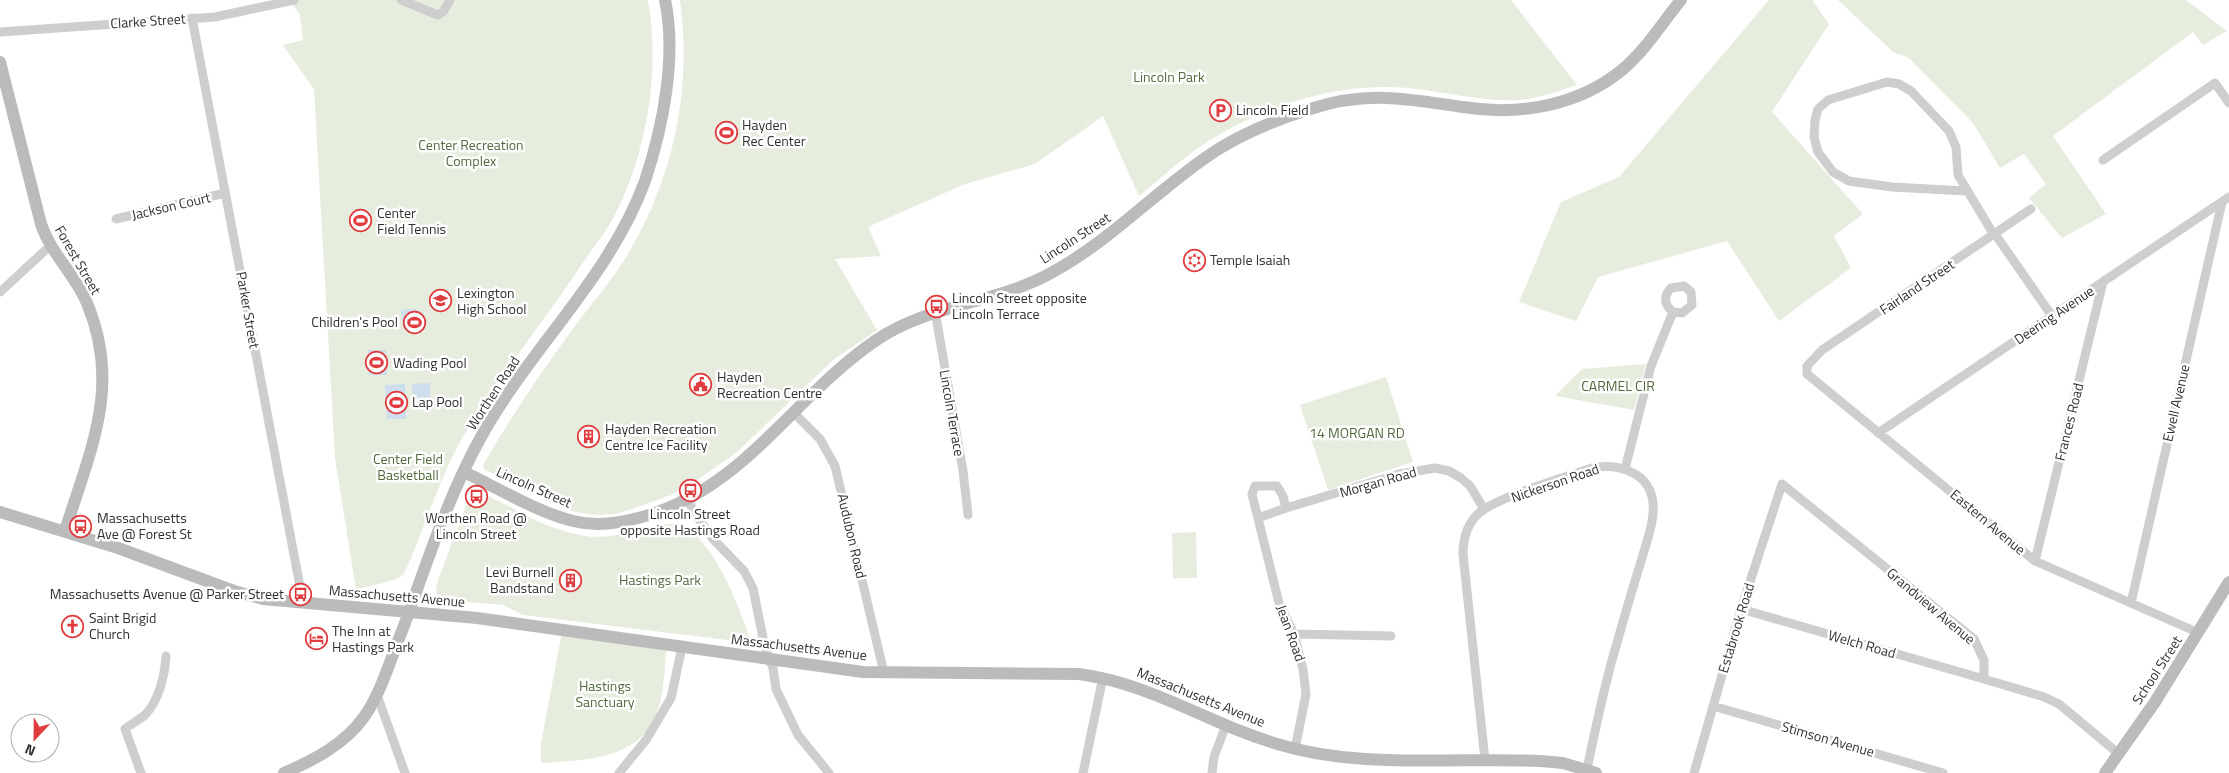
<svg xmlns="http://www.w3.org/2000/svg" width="2229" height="773" font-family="'Titillium Web',sans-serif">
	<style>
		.green { fill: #e6eddf }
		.water { fill: #cddeec }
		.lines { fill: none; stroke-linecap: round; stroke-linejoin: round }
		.street { stroke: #cecece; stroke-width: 9 }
		.secondary { stroke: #bbb; stroke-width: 12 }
		.labels { text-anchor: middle; stroke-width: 5; stroke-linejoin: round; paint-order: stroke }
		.street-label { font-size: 14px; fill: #313131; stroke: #fff }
		.park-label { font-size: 14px; fill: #516b3f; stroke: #fff }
		.poi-label { font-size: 14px; fill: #313131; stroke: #fff; text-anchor: start }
	</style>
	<rect width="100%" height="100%" fill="#fff"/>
	<path class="green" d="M 289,0 L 648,0 C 660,71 648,148 616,213 C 607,231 593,248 582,264 C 544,322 499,375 464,435 C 438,480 425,528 404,574 L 397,579 L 356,590 L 335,458 L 314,89 L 283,45 L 303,40 L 300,15 Z
		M 680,0 L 1511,0 L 1577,85 C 1558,91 1538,99 1518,100 C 1475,102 1433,88 1390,87 C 1322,86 1255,110 1198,148 C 1178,162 1159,180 1139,196 L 1103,116 L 1035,164 L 965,184 L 868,227 L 881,256 L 835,259 L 877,330 L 833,360 L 736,453 L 694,482 L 671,495 L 635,508 L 616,514 L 594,515 L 576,512 L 558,506 L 484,469 L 483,465 C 511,417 542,370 575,326 C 593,301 614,279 629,252 C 674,176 692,88 680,0 Z
		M 1769,0 L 1812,0 L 1829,24 L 1772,112 L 1863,214 L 1834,236 L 1851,268 L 1779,321 L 1727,241 L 1598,277 L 1576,321 L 1519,302 L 1561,202 L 1619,177 Z
		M 1838,0 L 2186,0 L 2227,31 L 2203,45 L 2193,32 L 2053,136 L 2106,214 L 2062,238 L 2029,198 L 2046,184 L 2024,154 L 2000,168 L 1973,123 L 1909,58 L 1893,52 Z
		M 1646,364 L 1634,410 L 1555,396 L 1582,369 Z
		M 1386,377 L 1413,462 L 1328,490 L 1300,405 Z
		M 471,492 C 493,495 512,509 533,519 C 546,525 561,531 576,534 C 605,542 634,531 662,525 C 708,513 740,611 752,643 L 523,615 L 503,605 L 441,600 L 437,595 L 436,586 Z
		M 1196,532 L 1197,578 L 1173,578 L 1172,533 Z
		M 562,632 L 667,645 C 664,667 665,696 655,717 C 636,761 581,760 541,763 L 541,743 Z"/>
	<path class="water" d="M 416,309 L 423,313 L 427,321 L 424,329 L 413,334 L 413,322 L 402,323 L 401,310 Z
		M 368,350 L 386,350 L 387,375 L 369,375 Z
		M 430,383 L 430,400 L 413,401 L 412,384 Z
		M 405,384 L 406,419 L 387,419 L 385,385 Z"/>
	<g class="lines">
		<path class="street" d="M 401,0 L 438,15 L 443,12 L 450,0
			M 192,18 L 303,602
			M 0,32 L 215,17 L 294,0
			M 2103,160 L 2215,83 L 2229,103
			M 1966,191 L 1892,187 L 1849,181 L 1833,172 L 1818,152 L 1814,137 L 1815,120 L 1818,109 L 1828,100 L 1887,82 L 1899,84 L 1911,91 L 1949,131 L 1956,147 L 1958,175 L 1994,235
			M 2031,209 L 1822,350 L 1807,366 L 1807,374 L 2035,561 L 2199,633
			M 116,219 L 225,193
			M 1995,234 L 2052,316
			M 0,292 L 50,246
			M 935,311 L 963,471 L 968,515
			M 793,412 L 820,439 L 835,466 L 884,673
			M 1878,433 L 2229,197
			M 1625,469 L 1651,366 L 1673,312 L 1682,313 L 1692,305 L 1691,292 L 1684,286 L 1671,288 C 1663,296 1664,305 1673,312
			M 688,501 L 700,521 L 714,540 L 744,571 L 753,588 L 765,648 L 773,668 L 776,689 L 798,735 L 829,773
			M 1286,508 L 1399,474 L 1435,468 L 1449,471 L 1461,478 L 1470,486 L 1484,509
			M 1258,518 L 1286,508 L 1283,496 L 1277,486 L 1255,486 L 1252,494 L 1279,603 L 1294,634 L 1303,669 L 1306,694 L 1295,749
			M 2035,561 L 2103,282
			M 2131,603 L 2222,202
			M 1741,609 L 1984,679
			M 1294,634 L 1391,636
			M 377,695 L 405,773
			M 1713,706 L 1943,773
			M 1485,760 L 1463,554 C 1463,540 1466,526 1477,515 C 1493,498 1566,477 1592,468 C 1618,463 1650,472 1653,503 C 1655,520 1647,540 1643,555 C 1634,584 1625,614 1617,643 C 1604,685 1596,727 1587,769
			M 141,773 L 125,729 C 131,724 139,720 145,715 C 159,701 165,674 166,656
			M 619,773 L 646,740 L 671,698 L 682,647
			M 1083,773 L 1103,677
			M 1212,773 L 1214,757 L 1226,725
			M 1694,773 L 1741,609 L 1782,484 L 1974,639 L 1984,660 L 1984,679 L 2044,697 L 2059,704 L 2119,754"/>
		<path class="secondary" d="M 0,62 L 41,224 C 51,254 75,274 87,303 C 122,387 90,450 65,531
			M 464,472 C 498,488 537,512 573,521 C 597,527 619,523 642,517 C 744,489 792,398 875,341 C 928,304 995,304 1051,273 C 1110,241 1154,193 1208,156 C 1239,134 1275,120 1310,109 C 1368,90 1406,99 1463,107 C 1518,116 1578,106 1622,70 C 1645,51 1662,23 1681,0
			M 0,512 L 118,548 L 234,591 L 263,599 L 477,618 L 863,672 L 1079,674 C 1154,684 1210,725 1281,745 C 1360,769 1459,757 1541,761 L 1563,763 L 1596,773
			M 284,773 C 314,760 345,744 364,717 C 382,691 390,660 402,631 C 426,566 447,498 481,437 C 530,348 610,277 645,181 C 663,127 677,56 665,0
			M 2105,773 L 2155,702 L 2229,582"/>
	</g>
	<defs>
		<symbol id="parking-ring" viewBox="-11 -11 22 22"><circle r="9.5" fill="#fff" stroke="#e03b3e" stroke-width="1.5"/><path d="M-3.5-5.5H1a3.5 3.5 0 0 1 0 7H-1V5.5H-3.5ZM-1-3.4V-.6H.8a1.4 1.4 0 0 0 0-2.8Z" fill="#e03b3e"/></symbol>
		<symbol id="stadium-ring" viewBox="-11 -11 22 22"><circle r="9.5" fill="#fff" stroke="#e03b3e" stroke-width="1.5"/><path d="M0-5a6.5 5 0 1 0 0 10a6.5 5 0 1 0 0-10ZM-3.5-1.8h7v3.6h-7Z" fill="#e03b3e"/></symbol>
		<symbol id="synagogue-ring" viewBox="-11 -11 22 22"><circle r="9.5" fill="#fff" stroke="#e03b3e" stroke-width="1.5"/><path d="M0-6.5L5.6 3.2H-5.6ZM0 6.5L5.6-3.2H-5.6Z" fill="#e03b3e"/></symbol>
		<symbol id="school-ring" viewBox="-11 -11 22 22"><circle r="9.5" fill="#fff" stroke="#e03b3e" stroke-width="1.5"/><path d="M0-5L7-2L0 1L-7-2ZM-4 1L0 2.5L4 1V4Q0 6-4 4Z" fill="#e03b3e"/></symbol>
		<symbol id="bus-ring" viewBox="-11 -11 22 22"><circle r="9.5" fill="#fff" stroke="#e03b3e" stroke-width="1.5"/><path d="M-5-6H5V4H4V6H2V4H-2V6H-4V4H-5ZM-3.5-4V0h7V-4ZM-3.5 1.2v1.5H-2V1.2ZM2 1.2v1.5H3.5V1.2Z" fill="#e03b3e"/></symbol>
		<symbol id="civic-ring" viewBox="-11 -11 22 22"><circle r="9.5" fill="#fff" stroke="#e03b3e" stroke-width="1.5"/><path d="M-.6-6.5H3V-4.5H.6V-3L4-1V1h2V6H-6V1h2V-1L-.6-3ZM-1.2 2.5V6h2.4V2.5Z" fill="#e03b3e"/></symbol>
		<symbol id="building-ring" viewBox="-11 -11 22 22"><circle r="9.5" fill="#fff" stroke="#e03b3e" stroke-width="1.5"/><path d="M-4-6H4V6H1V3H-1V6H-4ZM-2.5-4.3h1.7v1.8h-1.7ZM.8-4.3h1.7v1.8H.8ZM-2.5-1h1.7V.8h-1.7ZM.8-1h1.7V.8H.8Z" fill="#e03b3e"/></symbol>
		<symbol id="church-ring" viewBox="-11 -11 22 22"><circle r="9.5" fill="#fff" stroke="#e03b3e" stroke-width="1.5"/><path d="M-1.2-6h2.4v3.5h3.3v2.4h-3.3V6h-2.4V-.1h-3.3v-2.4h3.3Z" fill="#e03b3e"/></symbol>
		<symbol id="hotel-ring" viewBox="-11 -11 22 22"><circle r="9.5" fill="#fff" stroke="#e03b3e" stroke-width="1.5"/><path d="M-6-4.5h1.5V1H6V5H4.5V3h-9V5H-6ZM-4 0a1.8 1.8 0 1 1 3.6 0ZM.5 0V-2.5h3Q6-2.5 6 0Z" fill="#e03b3e"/></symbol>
	</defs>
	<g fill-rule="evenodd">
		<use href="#parking-ring" x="1208" y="98" width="25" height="25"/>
		<use href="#stadium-ring" x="714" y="120" width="25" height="25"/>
		<use href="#stadium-ring" x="348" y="208" width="25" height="25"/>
		<use href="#synagogue-ring" x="1182" y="248" width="25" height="25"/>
		<use href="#school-ring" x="428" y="288" width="25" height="25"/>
		<use href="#bus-ring" x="924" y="294" width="25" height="25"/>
		<use href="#stadium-ring" x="402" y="310" width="25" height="25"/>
		<use href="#stadium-ring" x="364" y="350" width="25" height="25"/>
		<use href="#civic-ring" x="688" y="372" width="25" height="25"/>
		<use href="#stadium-ring" x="384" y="390" width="25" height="25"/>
		<use href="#building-ring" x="576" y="424" width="25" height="25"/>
		<use href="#bus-ring" x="678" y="478" width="25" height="25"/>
		<use href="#bus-ring" x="464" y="484" width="25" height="25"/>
		<use href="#bus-ring" x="68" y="514" width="25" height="25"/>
		<use href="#building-ring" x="558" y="568" width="25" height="25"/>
		<use href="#bus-ring" x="288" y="582" width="25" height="25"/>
		<use href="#church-ring" x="60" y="614" width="25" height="25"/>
		<use href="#hotel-ring" x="304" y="626" width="25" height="25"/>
	</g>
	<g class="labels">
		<g class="street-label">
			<text transform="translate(148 21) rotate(-4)" y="5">Clarke Street</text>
			<text transform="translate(171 206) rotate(-13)" y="5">Jackson Court</text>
			<text transform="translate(1075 238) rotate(-33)" y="5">Lincoln Street</text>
			<text transform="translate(78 260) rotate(60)" y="5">Forest Street</text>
			<text transform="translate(1917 287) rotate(-34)" y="5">Fairland Street</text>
			<text transform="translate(248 310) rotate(80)" y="5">Parker Street</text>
			<text transform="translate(2054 315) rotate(-34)" y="5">Deering Avenue</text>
			<text transform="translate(493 393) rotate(-57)" y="5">Worthen Road</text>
			<text transform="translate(2176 403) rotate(-77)" y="5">Ewell Avenue</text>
			<text transform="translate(952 413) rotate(80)" y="5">Lincoln Terrace</text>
			<text transform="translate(2069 422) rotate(-76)" y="5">Frances Road</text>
			<text transform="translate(1378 482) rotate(-16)" y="5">Morgan Road</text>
			<text transform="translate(1555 483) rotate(-19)" y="5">Nickerson Road</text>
			<text transform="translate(534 487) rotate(24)" y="5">Lincoln Street</text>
			<text transform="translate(1988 522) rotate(40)" y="5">Eastern Avenue</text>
			<text transform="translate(852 536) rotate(77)" y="5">Audubon Road</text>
			<text transform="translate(397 596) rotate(5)" y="5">Massachusetts Avenue</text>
			<text transform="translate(1931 606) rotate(40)" y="5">Grandview Avenue</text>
			<text transform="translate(1736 628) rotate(-73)" y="5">Estabrook Road</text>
			<text transform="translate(1291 633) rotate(70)" y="5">Jean Road</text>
			<text transform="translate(1862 644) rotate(16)" y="5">Welch Road</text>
			<text transform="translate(799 647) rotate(7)" y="5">Massachusetts Avenue</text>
			<text transform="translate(2157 670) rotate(-57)" y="5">School Street</text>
			<text transform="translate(1201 697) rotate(22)" y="5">Massachusetts Avenue</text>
			<text transform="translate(1828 739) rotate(16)" y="5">Stimson Avenue</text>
		</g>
		<g class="park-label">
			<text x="1169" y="82">Lincoln Park</text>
			<text x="471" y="150">Center Recreation<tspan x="471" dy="16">Complex</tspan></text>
			<text x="1618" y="391">CARMEL CIR</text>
			<text x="1357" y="438">14 MORGAN RD</text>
			<text x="408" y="464">Center Field<tspan x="408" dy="16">Basketball</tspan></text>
			<text x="660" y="585">Hastings Park</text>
			<text x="605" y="691">Hastings<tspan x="605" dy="16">Sanctuary</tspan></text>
		</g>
		<g class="poi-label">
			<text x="1236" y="115">Lincoln Field</text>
			<text x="742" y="130">Hayden<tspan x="742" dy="16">Rec Center</tspan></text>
			<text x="377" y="218">Center<tspan x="377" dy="16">Field Tennis</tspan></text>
			<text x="1210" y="265">Temple Isaiah</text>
			<text x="457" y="298">Lexington<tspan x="457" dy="16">High School</tspan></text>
			<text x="952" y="303">Lincoln Street opposite<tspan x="952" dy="16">Lincoln Terrace</tspan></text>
			<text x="398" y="327" text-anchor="end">Children's Pool</text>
			<text x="393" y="368">Wading Pool</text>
			<text x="717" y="382">Hayden<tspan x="717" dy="16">Recreation Centre</tspan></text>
			<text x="412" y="407">Lap Pool</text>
			<text x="605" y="434">Hayden Recreation<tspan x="605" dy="16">Centre Ice Facility</tspan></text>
			<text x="690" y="519" text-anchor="middle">Lincoln Street<tspan x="690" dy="16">opposite Hastings Road</tspan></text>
			<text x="97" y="523">Massachusetts<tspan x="97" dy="16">Ave @ Forest St</tspan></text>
			<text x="476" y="523" text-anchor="middle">Worthen Road @<tspan x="476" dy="16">Lincoln Street</tspan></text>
			<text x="554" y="577" text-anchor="end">Levi Burnell<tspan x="554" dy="16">Bandstand</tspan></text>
			<text x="284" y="599" text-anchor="end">Massachusetts Avenue @ Parker Street</text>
			<text x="89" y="623">Saint Brigid<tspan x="89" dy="16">Church</tspan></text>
			<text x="332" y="636">The Inn at<tspan x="332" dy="16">Hastings Park</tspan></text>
		</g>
	</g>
	<g transform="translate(35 738) rotate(202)"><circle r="24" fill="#ffffff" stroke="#adadad"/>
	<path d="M0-4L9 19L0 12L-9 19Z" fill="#e03b3e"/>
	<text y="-8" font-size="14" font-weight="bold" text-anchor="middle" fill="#313131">N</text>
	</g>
</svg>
